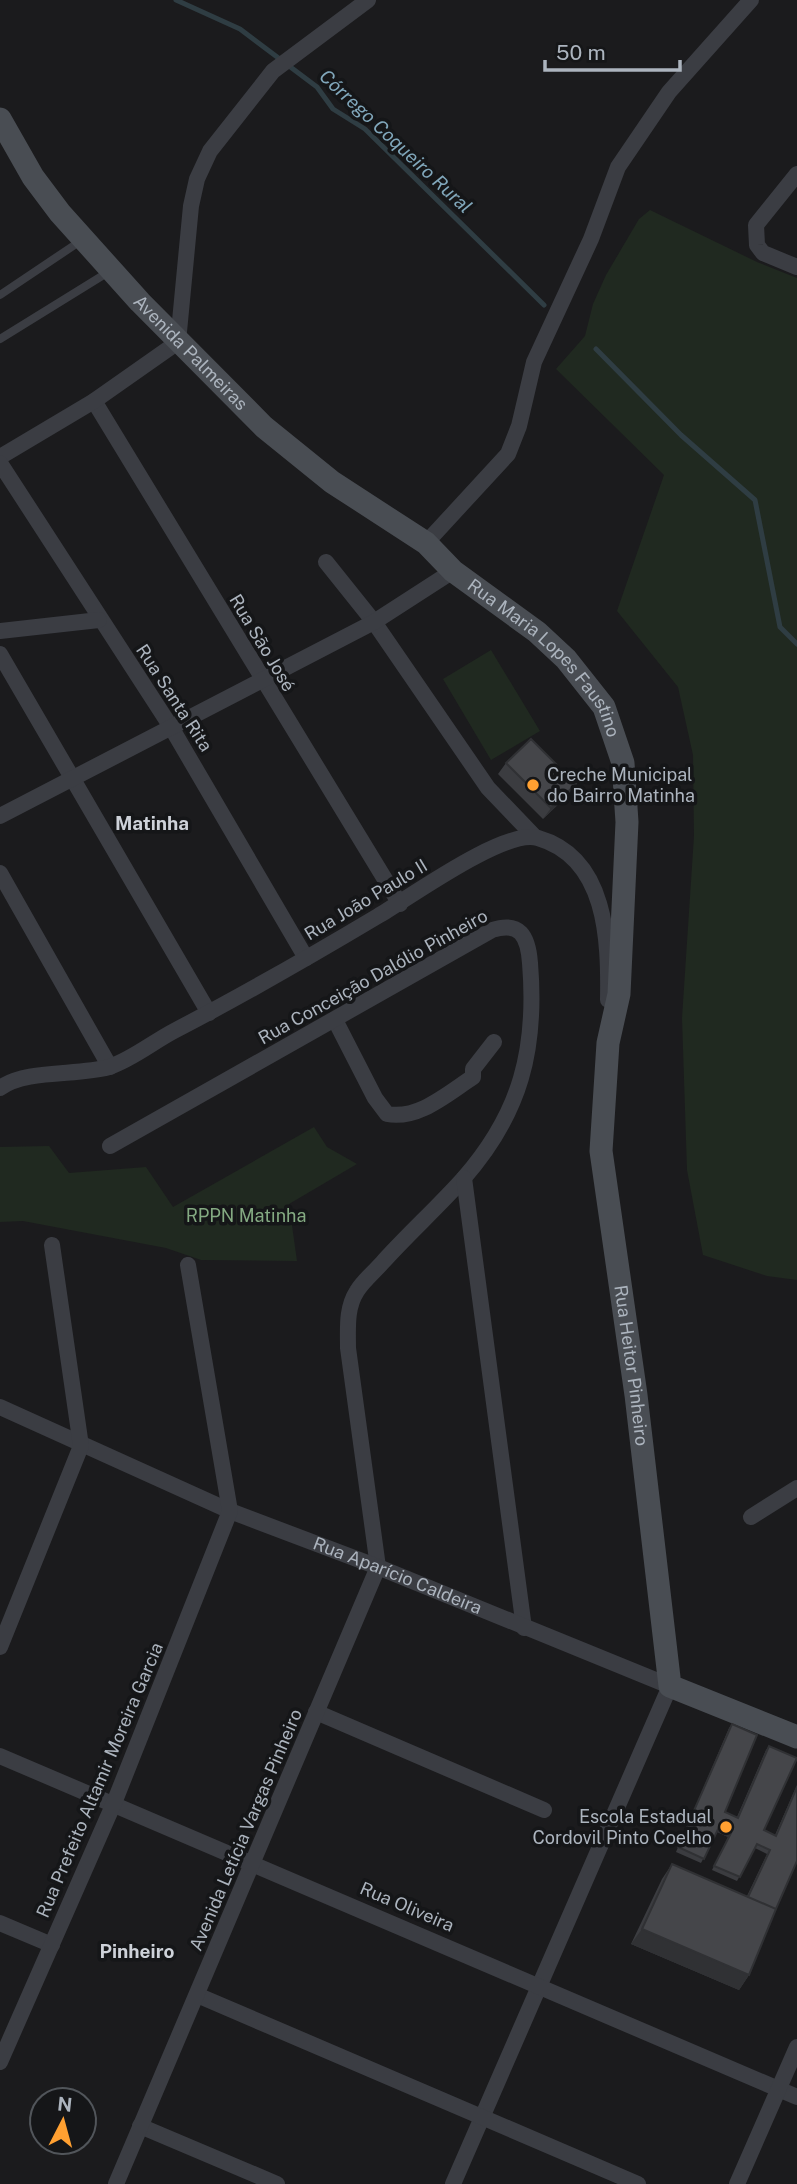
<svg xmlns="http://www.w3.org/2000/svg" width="797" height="2184" font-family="'Public Sans',sans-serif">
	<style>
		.green { fill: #202920 }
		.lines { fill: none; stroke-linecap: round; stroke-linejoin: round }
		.stream { stroke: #2f3d43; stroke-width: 5 }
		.lane { stroke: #3b3d43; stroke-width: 8 }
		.street { stroke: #3b3d43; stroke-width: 16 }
		.secondary { stroke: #494d53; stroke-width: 23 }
		.wall { fill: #3b3c40 }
		.shaded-wall { fill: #303134 }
		.building { fill: #45464a; stroke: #303134; stroke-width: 2 }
		.poi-dot { fill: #ffa031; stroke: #151618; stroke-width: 2.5 }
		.labels { text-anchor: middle; stroke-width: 7; stroke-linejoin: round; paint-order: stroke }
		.street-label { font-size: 18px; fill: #acb4be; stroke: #151618 }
		.poi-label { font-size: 18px; fill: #acb4be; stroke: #151618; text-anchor: start }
		.park-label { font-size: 18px; fill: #84aa82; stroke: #151618 }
		.water-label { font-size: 19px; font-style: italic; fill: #81a7bb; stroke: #151618 }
		.neighbourhood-label { font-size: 19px; font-weight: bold; fill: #ced2d9; stroke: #151618 }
	</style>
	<rect width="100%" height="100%" fill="#1b1b1d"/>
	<path class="green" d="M 650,210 L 757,262 L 797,278 L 797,1280 L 767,1276 L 703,1255 L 687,1170 L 682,1018 L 694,836 L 693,755 L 678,687 L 617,611 L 664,475 L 556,369 L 585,336 L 593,304 L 606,275 L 639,219 Z
		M 491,650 L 540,731 L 491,760 L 443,679 Z
		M 314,1127 L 327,1147 L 357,1164 L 289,1204 L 297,1261 L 201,1260 L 166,1248 L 23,1221 L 0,1222 L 0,1147 L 49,1146 L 69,1173 L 146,1167 L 173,1207 Z"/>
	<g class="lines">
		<path class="stream" d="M 176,0 L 240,29 L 317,87 L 333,109 L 365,129 L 544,305
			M 596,349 L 681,435 L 755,500 L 780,627 L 797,644"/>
		<path class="lane" d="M 0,295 L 82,240
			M 0,339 L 110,271"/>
		<g class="street">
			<path d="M 797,174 L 756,225 L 757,245 L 763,253 L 797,267"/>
			<path d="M 94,401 L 400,904"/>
			<path d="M 0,457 L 94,401 L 178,342 L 191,206 L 197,179 L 210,151 L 273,71 L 368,0"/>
			<path d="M 0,463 L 171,727 L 306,958"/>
			<path d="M 426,543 L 508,454 L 519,426 L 534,362 L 591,239 L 618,167 L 669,92 L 751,0"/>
			<path d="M 326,562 L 374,622 L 488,788 L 535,837"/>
			<path d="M 0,631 L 99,620"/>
			<path d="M 0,654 L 209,1013"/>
			<path d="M 0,816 L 374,622 L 453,571"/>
			<path d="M 0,873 L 110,1067"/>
			<path d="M 335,1020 L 375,1098 L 387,1114 C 418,1120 447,1094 473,1077 L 473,1069 L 494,1042"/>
			<path d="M 0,1088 C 26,1069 78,1076 109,1067 C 131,1060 153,1042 174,1031 C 243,995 311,956 378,916 C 409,898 505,828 538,838 C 607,858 609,940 608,1000"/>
			<path d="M 110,1146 L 492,930 C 520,921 528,936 530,963 C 537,1049 521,1113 463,1179 C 437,1208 408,1234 382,1263 C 374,1272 363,1281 357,1291 C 346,1308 348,1328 348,1348 L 378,1567"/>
			<path d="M 464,1178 L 524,1628"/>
			<path id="s1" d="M 0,1407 L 230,1511 L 378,1567 L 670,1686 L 453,2184"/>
			<path d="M 751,1517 L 797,1488"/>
			<path d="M 0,1647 L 81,1446 L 52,1245"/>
			<path d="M 316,1712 L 544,1810"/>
			<path d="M 0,1756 L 797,2097"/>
			<path d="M 0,1923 L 52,1945"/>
			<path d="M 197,1995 L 638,2184"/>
			<path d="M 0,2062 L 114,1803 L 230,1511 L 188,1265"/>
			<path d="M 140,2126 L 277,2184"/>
			<path d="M 116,2184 L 378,1567"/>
			<path d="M 737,2184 L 797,2047"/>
		</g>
		<path class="secondary" id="s2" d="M 0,119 L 33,177 L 60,213 L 140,302 L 264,427 L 332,482 L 426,543 L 453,571 L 537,632 L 566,659 L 604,707 L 623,763 L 627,822 L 619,994 L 608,1043 L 601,1151 L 636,1395 L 670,1686 L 797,1737"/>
	</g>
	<path class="wall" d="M 506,763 L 568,795 L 543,819 L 498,774 Z
		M 732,1724 L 725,1812 L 737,1817 L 766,1750 L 769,1746 L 764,1830 L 775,1835 L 797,1785 L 797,1861 L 776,1909 L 749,1975 L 739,1990 L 631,1944 L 662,1879 L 672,1864 L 747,1896 L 767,1854 L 755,1848 L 737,1881 L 712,1870 L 728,1837 L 717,1832 L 701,1863 L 676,1852 L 729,1728 Z"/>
	<path class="shaded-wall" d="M 576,784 L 568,795 L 543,819 L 551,808 Z
		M 719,1827 L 731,1833 L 728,1837 L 716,1831 Z
		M 642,1929 L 749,1975 L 739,1990 L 631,1944 Z"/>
	<path class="building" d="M 531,739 L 576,784 L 551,808 L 506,763 Z
		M 732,1724 L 757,1735 L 725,1812 L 738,1818 L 769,1746 L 797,1758 L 764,1830 L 776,1836 L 797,1787 L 797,1861 L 776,1909 L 748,1897 L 770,1850 L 757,1844 L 740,1877 L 714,1866 L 731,1833 L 719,1827 L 704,1859 L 678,1847 Z
		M 672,1864 L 776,1909 L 749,1975 L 642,1929 Z"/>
	<g class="poi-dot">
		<circle cx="533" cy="785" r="7"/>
		<circle cx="726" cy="1827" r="7"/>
	</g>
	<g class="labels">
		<g class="street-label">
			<text dy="6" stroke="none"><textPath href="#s2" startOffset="303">Avenida Palmeiras</textPath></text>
			<text transform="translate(262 643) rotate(59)" y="6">Rua São José</text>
			<text dy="6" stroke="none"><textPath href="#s2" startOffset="774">Rua Maria Lopes Faustino</textPath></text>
			<text transform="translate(174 698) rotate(57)" y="6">Rua Santa Rita</text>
			<text transform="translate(366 900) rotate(-31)" y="6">Rua João Paulo II</text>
			<text transform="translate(373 977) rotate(-29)" y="6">Rua Conceição Dalólio Pinheiro</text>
			<text dy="6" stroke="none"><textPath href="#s2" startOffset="1516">Rua Heitor Pinheiro</textPath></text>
			<text dy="6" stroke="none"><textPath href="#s1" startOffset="432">Rua Aparício Caldeira</textPath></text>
			<text transform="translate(100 1780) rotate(-67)" y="6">Rua Prefeito Altamir Moreira Garcia</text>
			<text transform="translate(246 1830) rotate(-67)" y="6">Avenida Letícia Vargas Pinheiro</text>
			<text transform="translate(407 1907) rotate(23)" y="6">Rua Oliveira</text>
		</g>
		<g class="poi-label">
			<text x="547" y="781">Creche Municipal<tspan x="547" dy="21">do Bairro Matinha</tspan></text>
			<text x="712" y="1823" text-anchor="end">Escola Estadual<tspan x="712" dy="21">Cordovil Pinto Coelho</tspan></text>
		</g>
		<g class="park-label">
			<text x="246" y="1222">RPPN Matinha</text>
		</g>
		<g class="water-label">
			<text transform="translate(396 141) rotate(43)" y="7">Córrego Coqueiro Rural</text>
		</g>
		<g class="neighbourhood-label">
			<text x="152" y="830">Matinha</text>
			<text x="137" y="1958">Pinheiro</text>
		</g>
	</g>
	<g transform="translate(63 2121) rotate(6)"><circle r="33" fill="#151618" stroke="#51555a" stroke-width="2"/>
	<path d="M0-5L12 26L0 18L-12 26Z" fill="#ffa031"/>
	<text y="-10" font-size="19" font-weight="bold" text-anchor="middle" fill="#acb4be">N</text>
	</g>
	<path d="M545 60v10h135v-10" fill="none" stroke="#acb4be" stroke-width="3.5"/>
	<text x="556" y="60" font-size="21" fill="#acb4be" stroke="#151618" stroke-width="5" paint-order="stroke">50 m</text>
</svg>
